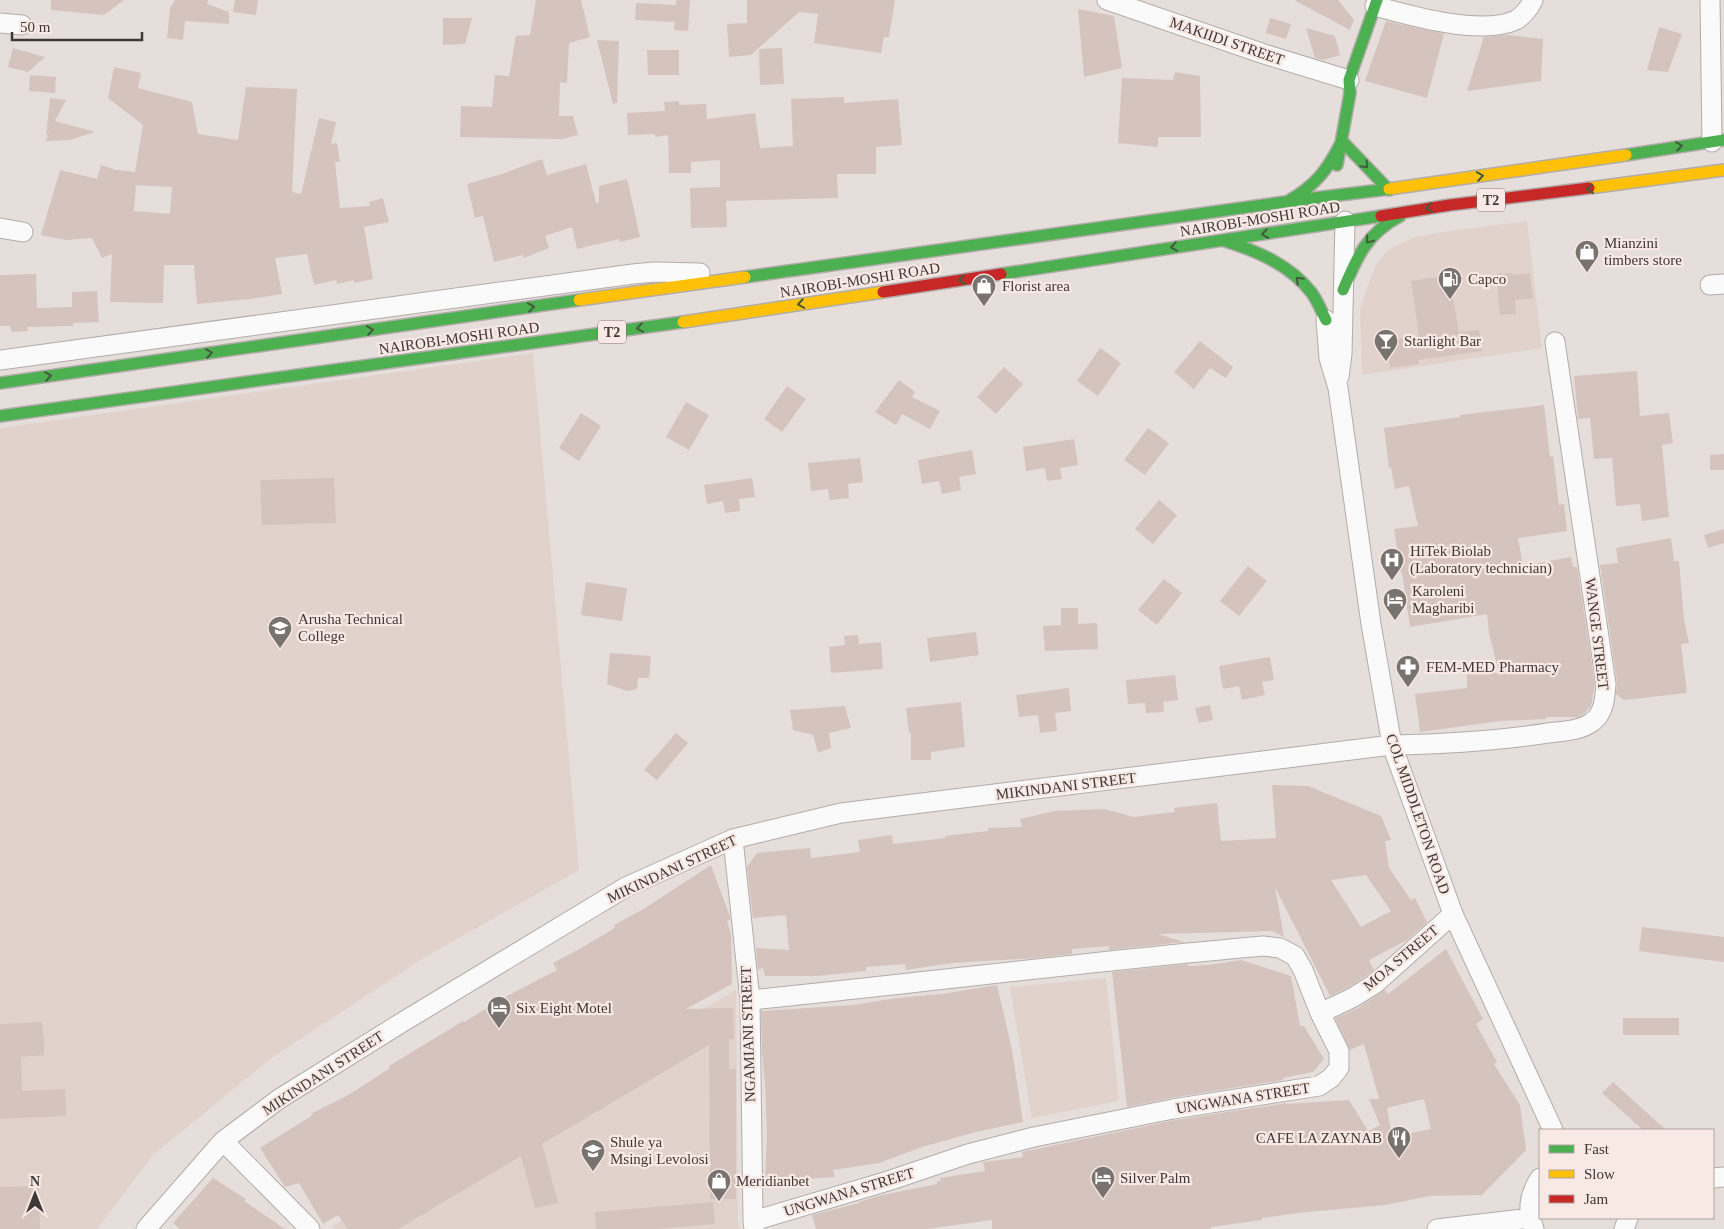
<svg xmlns="http://www.w3.org/2000/svg" width="1724" height="1229" font-family="'Times New Roman',serif">
	<style>
		.built { fill: #e2d2cc }
		.building { fill: #d5c4be; fill-rule: evenodd }
		.lines { fill: none; stroke-linecap: round; stroke-linejoin: round }
		.street-casing { stroke: #b2acaa; stroke-width: 21 }
		.fast-casing { stroke: #b2acaa; stroke-width: 14 }
		.slow-casing { stroke: #b2acaa; stroke-width: 14 }
		.jam-casing { stroke: #b2acaa; stroke-width: 14 }
		.street { stroke: #fbfafa; stroke-width: 19 }
		.fast { stroke: #4caf50; stroke-width: 11 }
		.slow { stroke: #ffc107; stroke-width: 11 }
		.jam { stroke: #c62828; stroke-width: 11 }
		.oneway { stroke: #425c3e }
		.labels { text-anchor: middle; stroke-width: 4.5; stroke-linejoin: round; paint-order: stroke }
		.shield { fill: #f8e9e4; stroke: #766e6b; stroke-width: 1 }
		.shield-label { font-size: 14px; font-weight: bold; fill: #3e3937 }
		.street-label { font-size: 15px; fill: #3e3937; stroke: #f8e9e4 }
		.poi-label { font-size: 15px; fill: #3e3937; stroke: #f8e9e4; text-anchor: start }
	</style>
	<rect width="100%" height="100%" fill="#e6dedb"/>
	<path class="built" d="M 1527,221 L 1542,348 L 1362,375 L 1360,311 L 1366,290 L 1376,265 L 1388,250 L 1412,238 L 1442,232 Z
		M 533,353 L 579,870 L 422,959 L 273,1057 L 154,1154 L 97,1229 L 0,1229 L 0,428 Z
		M 1106,978 L 1119,1101 L 1032,1118 L 1010,987 Z
		M 736,990 L 738,1222 L 740,1229 L 334,1229 L 332,1226 Z"/>
	<path class="building" d="M 51,0 L 124,0 L 104,15 L 51,10 Z
		M 175,0 L 208,0 L 207,4 L 229,12 L 229,24 L 185,21 L 183,40 L 167,38 L 170,8 Z
		M 235,0 L 258,0 L 256,15 L 233,12 Z
		M 536,0 L 581,0 L 590,37 L 569,43 L 567,83 L 560,82 L 559,116 L 573,116 L 578,135 L 562,139 L 460,137 L 461,106 L 492,107 L 495,75 L 509,76 L 516,36 L 530,35 Z
		M 676,0 L 690,0 L 688,31 L 674,30 L 675,22 L 635,20 L 636,3 L 676,5 Z
		M 747,0 L 895,0 L 889,37 L 884,37 L 881,53 L 814,43 L 818,14 L 799,12 L 751,55 L 729,57 L 727,24 L 747,23 Z
		M 1294,0 L 1338,0 L 1354,20 L 1350,30 Z
		M 1078,9 L 1114,16 L 1122,68 L 1084,77 Z
		M 443,18 L 472,18 L 465,44 L 443,45 Z
		M 1270,18 L 1291,24 L 1286,39 L 1266,33 Z
		M 1386,21 L 1444,34 L 1427,98 L 1365,81 Z
		M 1659,27 L 1682,34 L 1668,72 L 1647,70 Z
		M 1306,28 L 1335,36 L 1340,55 L 1323,60 L 1315,58 Z
		M 1507,35 L 1543,39 L 1541,81 L 1467,91 L 1484,37 Z
		M 597,40 L 619,41 L 617,103 L 613,104 Z
		M 13,48 L 45,57 L 28,72 L 8,67 Z
		M 782,48 L 784,84 L 760,85 L 759,49 Z
		M 647,50 L 679,50 L 679,75 L 648,75 Z
		M 114,67 L 141,73 L 138,88 L 192,102 L 198,134 L 238,140 L 246,87 L 297,89 L 292,192 L 301,194 L 319,118 L 336,122 L 331,144 L 337,143 L 340,162 L 335,162 L 340,208 L 370,206 L 369,202 L 383,198 L 389,222 L 364,227 L 373,279 L 354,283 L 354,280 L 337,284 L 336,280 L 314,285 L 307,254 L 275,258 L 282,294 L 250,299 L 197,304 L 194,265 L 164,265 L 163,303 L 110,302 L 112,254 L 102,258 L 92,238 L 66,240 L 41,235 L 60,170 L 97,179 L 101,165 L 116,170 L 135,172 L 143,125 L 108,98 ZM 136,185 L 172,187 L 170,214 L 134,211 Z
		M 1175,72 L 1200,76 L 1201,137 L 1158,137 L 1158,147 L 1118,143 L 1122,78 L 1173,80 Z
		M 30,75 L 56,77 L 55,93 L 29,91 Z
		M 844,97 L 844,103 L 898,99 L 902,145 L 876,147 L 876,174 L 837,174 L 838,198 L 726,201 L 727,227 L 691,228 L 690,188 L 720,187 L 720,160 L 691,162 L 691,173 L 669,173 L 668,135 L 655,137 L 655,134 L 628,135 L 627,113 L 665,111 L 664,102 L 679,101 L 679,105 L 706,104 L 707,119 L 755,113 L 760,148 L 793,146 L 791,99 Z
		M 50,98 L 66,100 L 55,121 L 95,132 L 70,140 L 46,141 L 49,131 L 46,137 Z
		M 542,159 L 547,175 L 586,164 L 596,203 L 599,202 L 599,186 L 627,179 L 640,237 L 620,242 L 619,239 L 577,249 L 572,227 L 545,236 L 549,248 L 524,258 L 523,255 L 494,262 L 483,216 L 475,218 L 467,184 L 505,173 Z
		M 1512,273 L 1512,275 L 1530,273 L 1533,298 L 1515,300 L 1516,314 L 1500,315 L 1496,274 Z
		M 36,274 L 37,308 L 72,307 L 72,292 L 97,291 L 99,322 L 73,323 L 73,326 L 27,327 L 28,331 L 12,332 L 10,326 L 0,326 L 0,275 Z
		M 1449,275 L 1459,332 L 1479,330 L 1482,351 L 1418,360 L 1419,364 L 1390,368 L 1387,340 L 1419,336 L 1411,281 Z
		M 1200,341 L 1233,367 L 1226,378 L 1210,368 L 1194,389 L 1174,372 Z
		M 1100,348 L 1121,363 L 1098,396 L 1077,381 Z
		M 1004,367 L 1023,384 L 996,414 L 977,397 Z
		M 1637,371 L 1640,416 L 1669,413 L 1673,443 L 1662,445 L 1669,517 L 1642,521 L 1640,504 L 1616,506 L 1612,458 L 1594,459 L 1590,418 L 1578,419 L 1574,376 Z
		M 899,380 L 915,392 L 912,397 L 940,411 L 930,429 L 902,414 L 896,425 L 875,412 Z
		M 787,386 L 806,399 L 782,432 L 764,419 Z
		M 686,402 L 709,415 L 689,450 L 666,437 Z
		M 1544,405 L 1550,457 L 1553,456 L 1559,505 L 1564,504 L 1567,531 L 1518,538 L 1523,566 L 1571,557 L 1573,567 L 1577,567 L 1595,684 L 1591,706 L 1585,713 L 1578,717 L 1546,717 L 1546,719 L 1500,721 L 1420,732 L 1415,694 L 1467,688 L 1467,673 L 1499,673 L 1489,633 L 1487,614 L 1410,627 L 1402,572 L 1401,573 L 1394,529 L 1418,526 L 1409,486 L 1395,489 L 1391,467 L 1389,468 L 1384,428 L 1460,417 L 1460,415 Z
		M 581,413 L 601,426 L 579,461 L 559,448 Z
		M 1148,428 L 1169,443 L 1145,475 L 1124,460 Z
		M 1074,439 L 1078,465 L 1060,468 L 1062,479 L 1047,481 L 1045,468 L 1026,471 L 1023,447 Z
		M 972,450 L 976,474 L 959,477 L 961,490 L 942,494 L 939,481 L 922,484 L 918,460 Z
		M 1724,454 L 1724,470 L 1710,470 L 1710,455 Z
		M 860,458 L 863,482 L 848,484 L 849,498 L 830,500 L 828,489 L 811,491 L 808,463 Z
		M 334,478 L 336,523 L 262,525 L 260,480 Z
		M 752,478 L 755,497 L 739,499 L 740,511 L 725,513 L 723,501 L 707,504 L 704,485 Z
		M 1159,500 L 1177,515 L 1153,544 L 1135,529 Z
		M 1724,529 L 1724,543 L 1708,548 L 1704,535 Z
		M 1671,538 L 1674,561 L 1679,561 L 1684,620 L 1689,643 L 1681,644 L 1687,693 L 1624,700 L 1616,694 L 1617,682 L 1600,565 L 1618,563 L 1616,548 Z
		M 1248,566 L 1267,581 L 1239,616 L 1220,601 Z
		M 1164,579 L 1182,593 L 1157,625 L 1138,610 Z
		M 586,582 L 627,588 L 622,621 L 581,615 Z
		M 1061,608 L 1078,608 L 1078,624 L 1097,623 L 1098,649 L 1045,651 L 1043,626 L 1061,625 Z
		M 976,632 L 979,655 L 930,662 L 927,638 Z
		M 858,635 L 859,644 L 881,642 L 883,669 L 831,673 L 829,647 L 845,645 L 844,636 Z
		M 610,653 L 651,656 L 649,678 L 638,678 L 637,689 L 627,691 L 607,684 Z
		M 1270,657 L 1274,680 L 1262,682 L 1265,695 L 1242,700 L 1239,686 L 1223,689 L 1219,666 Z
		M 1175,675 L 1178,700 L 1163,702 L 1164,712 L 1146,713 L 1145,703 L 1128,704 L 1126,680 Z
		M 1069,688 L 1071,711 L 1055,713 L 1057,731 L 1040,733 L 1038,715 L 1019,717 L 1016,695 Z
		M 961,702 L 965,747 L 931,752 L 931,760 L 911,760 L 911,733 L 909,733 L 906,708 Z
		M 1210,705 L 1213,720 L 1199,723 L 1195,708 Z
		M 845,706 L 851,728 L 829,733 L 831,748 L 818,753 L 813,735 L 793,730 L 790,710 Z
		M 676,733 L 688,743 L 657,780 L 644,770 Z
		M 1272,785 L 1308,786 L 1381,816 L 1391,840 L 1385,841 L 1389,868 L 1411,900 L 1415,898 L 1427,922 L 1407,940 L 1369,960 L 1374,970 L 1369,974 L 1347,988 L 1330,996 L 1275,887 L 1284,937 L 1272,931 L 1158,934 L 1184,942 L 1109,950 L 1109,946 L 1072,949 L 1072,954 L 1035,958 L 952,963 L 906,970 L 905,964 L 866,967 L 866,971 L 818,976 L 765,976 L 763,968 L 758,970 L 756,948 L 789,950 L 786,915 L 753,918 L 747,867 L 757,853 L 810,848 L 811,858 L 860,852 L 858,840 L 892,835 L 893,844 L 946,838 L 945,836 L 988,831 L 988,828 L 1022,827 L 1020,819 L 1055,811 L 1104,809 L 1134,817 L 1175,812 L 1174,808 L 1217,803 L 1221,841 L 1276,838 ZM 1366,875 L 1391,911 L 1361,927 L 1331,880 Z
		M 711,865 L 730,917 L 730,920 L 727,921 L 731,935 L 732,984 L 686,1009 L 733,1008 L 734,1039 L 729,1039 L 729,1069 L 736,1069 L 736,1199 L 710,1199 L 709,1045 L 542,1144 L 558,1203 L 535,1208 L 521,1156 L 398,1229 L 348,1229 L 338,1215 L 323,1224 L 299,1183 L 285,1187 L 260,1148 L 313,1115 L 311,1114 L 350,1094 L 390,1068 L 389,1066 L 463,1021 L 464,1022 L 509,995 L 557,970 L 553,963 L 581,948 L 615,928 L 614,925 L 645,908 Z
		M 1642,927 L 1724,937 L 1724,962 L 1639,951 Z
		M 1446,949 L 1483,1019 L 1476,1024 L 1497,1062 L 1494,1064 L 1520,1105 L 1526,1150 L 1482,1195 L 1429,1196 L 1386,1205 L 1306,1212 L 1262,1218 L 1262,1220 L 1211,1227 L 1211,1229 L 992,1229 L 992,1220 L 927,1229 L 816,1229 L 812,1215 L 859,1203 L 858,1202 L 878,1196 L 937,1184 L 937,1181 L 941,1181 L 940,1178 L 985,1171 L 983,1162 L 1023,1157 L 1022,1152 L 1175,1120 L 1286,1103 L 1286,1104 L 1349,1100 L 1368,1131 L 1380,1125 L 1369,1099 L 1379,1099 L 1364,1044 L 1350,1050 L 1335,1018 L 1358,1008 L 1385,990 L 1388,994 ZM 1424,1099 L 1431,1129 L 1392,1137 L 1387,1108 Z
		M 1241,960 L 1291,976 L 1300,1026 L 1304,1026 L 1324,1059 L 1313,1072 L 1283,1078 L 1283,1080 L 1171,1098 L 1127,1107 L 1112,972 L 1188,964 L 1189,966 L 1208,965 Z
		M 997,985 L 1012,1050 L 1023,1122 L 976,1132 L 922,1147 L 879,1163 L 833,1170 L 835,1177 L 765,1182 L 767,1133 L 765,1085 L 762,1053 L 761,1011 L 853,1005 L 897,998 L 942,994 Z
		M 1623,1018 L 1679,1018 L 1679,1035 L 1623,1035 Z
		M 42,1022 L 44,1041 L 44,1055 L 21,1057 L 22,1091 L 65,1089 L 66,1116 L 0,1119 L 0,1024 Z
		M 1613,1082 L 1666,1130 L 1643,1130 L 1602,1093 Z
		M 213,1178 L 246,1199 L 244,1201 L 285,1229 L 180,1229 L 173,1223 Z
		M 39,1186 L 40,1229 L 0,1229 L 0,1187 Z
		M 713,1202 L 715,1224 L 656,1229 L 596,1229 L 595,1212 Z"/>
	<g class="lines">
		<defs>
			<path id="street" d="M 1107,0 L 1264,54 L 1349,80
				M 1710,0 L 1712,142
				M 1375,6 C 1411,16 1482,36 1516,20 C 1523,16 1530,7 1533,0
				M 0,23 L 22,25
				M 0,228 L 23,232
				M 1710,285 L 1724,284
				M 1326,320 L 1329,358 L 1338,388 L 1371,624 L 1392,745 L 1453,914 L 1553,1130
				M 0,360 L 633,274 L 654,272 L 700,273
				M 1339,377 L 1342,354 L 1345,221
				M 733,839 L 750,1000 L 753,1221 L 754,1229
				M 750,1000 C 921,983 1092,961 1263,946 L 1280,948 L 1295,956 L 1303,970 L 1320,1013 L 1339,1051 L 1339,1068 L 1331,1078 L 1319,1086 L 1173,1109 L 1034,1137 L 968,1154 L 888,1181 L 753,1221
				M 1320,1013 L 1352,998 L 1376,983 L 1453,914
				M 223,1141 L 310,1229
				M 1713,1178 L 1724,1177
				M 146,1229 L 223,1141 L 279,1099 L 401,1023 L 626,887 L 733,839 L 841,813 L 1392,745 C 1444,744 1496,741 1548,733 C 1562,731 1580,731 1592,722 C 1604,714 1605,698 1606,684 L 1555,342
				M 1437,1229 L 1530,1218
				M 1534,1229 C 1527,1210 1529,1195 1540,1178
				M 1624,1229 L 1628,1218"/>
			<path id="fast" d="M 1626,155 L 1724,140
				M 1337,165 L 1350,93 L 1349,80 L 1377,0
				M 1290,200 C 1317,184 1328,169 1342,141 L 1389,190
				M 1225,241 C 1257,251 1290,265 1311,292 C 1318,301 1321,311 1326,320
				M 1001,274 L 1381,216
				M 745,277 L 1306,199 L 1389,189
				M 1343,290 C 1357,257 1367,233 1400,216
				M 0,383 L 579,300
				M 0,416 L 683,322"/>
			<path id="slow" d="M 1589,188 L 1724,170
				M 1389,189 L 1626,155
				M 579,300 L 745,277
				M 683,322 L 883,292"/>
			<path id="jam" d="M 1381,216 L 1450,205 L 1589,188
				M 883,292 L 1001,274"/>
		</defs>
		<use href="#street" class="street-casing"/>
		<use href="#fast" class="fast-casing"/>
		<use href="#slow" class="slow-casing"/>
		<use href="#jam" class="jam-casing"/>
		<use href="#street" class="street"/>
		<use href="#fast" class="fast"/>
		<use href="#slow" class="slow"/>
		<use href="#jam" class="jam"/>
	</g>
	<defs><path id="oneway-chevron" d="M-2-3.5L2.5 0L-2 3.5" fill="none" stroke-width="1.6" stroke-linecap="round" stroke-linejoin="round" transform="scale(1.25)"/></defs>
	<g class="oneway">
		<use href="#oneway-chevron" transform="translate(1679 146) rotate(-8)"/>
		<use href="#oneway-chevron" transform="translate(1365 165) rotate(47)"/>
		<use href="#oneway-chevron" transform="translate(1480 176) rotate(-9)"/>
		<use href="#oneway-chevron" transform="translate(1590 189) rotate(173)"/>
		<use href="#oneway-chevron" transform="translate(1429 208) rotate(170)"/>
		<use href="#oneway-chevron" transform="translate(1265 234) rotate(171)"/>
		<use href="#oneway-chevron" transform="translate(1369 240) rotate(129)"/>
		<use href="#oneway-chevron" transform="translate(1174 247) rotate(171)"/>
		<use href="#oneway-chevron" transform="translate(962 280) rotate(171)"/>
		<use href="#oneway-chevron" transform="translate(1299 280) rotate(-135)"/>
		<use href="#oneway-chevron" transform="translate(801 304) rotate(171)"/>
		<use href="#oneway-chevron" transform="translate(531 307) rotate(-8)"/>
		<use href="#oneway-chevron" transform="translate(640 328) rotate(172)"/>
		<use href="#oneway-chevron" transform="translate(370 330) rotate(-8)"/>
		<use href="#oneway-chevron" transform="translate(209 353) rotate(-8)"/>
		<use href="#oneway-chevron" transform="translate(48 376) rotate(-8)"/>
	</g>
	<defs>
		<symbol id="shop-pin" viewBox="-11 -11 22 30"><path d="M0 17L-7.5 6A9.5 9.5 0 1 1 7.5 6Z" fill="#797370" stroke="#f8e9e4"/><path d="M-5-2.5h2.3a2.7 3.5 0 0 1 5.4 0H5L5.5 6h-11ZM-1.5-2.5h3a1.5 2.3 0 0 0-3 0Z" fill="#fff"/></symbol>
		<symbol id="fuel-pin" viewBox="-11 -11 22 30"><path d="M0 17L-7.5 6A9.5 9.5 0 1 1 7.5 6Z" fill="#797370" stroke="#f8e9e4"/><path d="M-5.5-6h7V0h2V4h1.3V-2.5L3-4.5l.8-.8L6-3V5H2.5V1h-1V6h-7ZM-4.2-4.7v3.2H.2V-4.7Z" fill="#fff"/></symbol>
		<symbol id="bar-pin" viewBox="-11 -11 22 30"><path d="M0 17L-7.5 6A9.5 9.5 0 1 1 7.5 6Z" fill="#797370" stroke="#f8e9e4"/><path d="M-6-5H6L.8 .8V4.5H3.5V6h-7V4.5H-.8V.8Z" fill="#fff"/></symbol>
		<symbol id="hospital-pin" viewBox="-11 -11 22 30"><path d="M0 17L-7.5 6A9.5 9.5 0 1 1 7.5 6Z" fill="#797370" stroke="#f8e9e4"/><path d="M-5-5h3v3.5h4V-5h3V5h-3V1.5h-4V5h-3Z" fill="#fff"/></symbol>
		<symbol id="hotel-pin" viewBox="-11 -11 22 30"><path d="M0 17L-7.5 6A9.5 9.5 0 1 1 7.5 6Z" fill="#797370" stroke="#f8e9e4"/><path d="M-6-4.5h1.5V1H6V5H4.5V3h-9V5H-6ZM-4 0a1.8 1.8 0 1 1 3.6 0ZM.5 0V-2.5h3Q6-2.5 6 0Z" fill="#fff"/></symbol>
		<symbol id="university-pin" viewBox="-11 -11 22 30"><path d="M0 17L-7.5 6A9.5 9.5 0 1 1 7.5 6Z" fill="#797370" stroke="#f8e9e4"/><path d="M0-5L7-2L0 1L-7-2ZM-4 1L0 2.5L4 1V4Q0 6-4 4Z" fill="#fff"/></symbol>
		<symbol id="pharmacy-pin" viewBox="-11 -11 22 30"><path d="M0 17L-7.5 6A9.5 9.5 0 1 1 7.5 6Z" fill="#797370" stroke="#f8e9e4"/><path d="M-2-6h4v4h4v4h-4v4h-4v-4h-4v-4h4Z" fill="#fff"/></symbol>
		<symbol id="restaurant-pin" viewBox="-11 -11 22 30"><path d="M0 17L-7.5 6A9.5 9.5 0 1 1 7.5 6Z" fill="#797370" stroke="#f8e9e4"/><path d="M-5-6h1v4h1v-4h1v4h1v-4h1v5L-1.5 .5V6h-2V.5L-5-1ZM5-6V6H3V1.5H1.5Q1.5-4 5-6Z" fill="#fff"/></symbol>
		<symbol id="school-pin" viewBox="-11 -11 22 30"><path d="M0 17L-7.5 6A9.5 9.5 0 1 1 7.5 6Z" fill="#797370" stroke="#f8e9e4"/><path d="M0-5L7-2L0 1L-7-2ZM-4 1L0 2.5L4 1V4Q0 6-4 4Z" fill="#fff"/></symbol>
	</defs>
	<g fill-rule="evenodd">
		<use href="#shop-pin" x="1573" y="238" width="28" height="38"/>
		<use href="#fuel-pin" x="1436" y="265" width="28" height="38"/>
		<use href="#shop-pin" x="970" y="272" width="28" height="38"/>
		<use href="#bar-pin" x="1372" y="327" width="28" height="38"/>
		<use href="#hospital-pin" x="1378" y="546" width="28" height="38"/>
		<use href="#hotel-pin" x="1381" y="586" width="28" height="38"/>
		<use href="#university-pin" x="266" y="614" width="28" height="38"/>
		<use href="#pharmacy-pin" x="1394" y="653" width="28" height="38"/>
		<use href="#hotel-pin" x="485" y="994" width="28" height="38"/>
		<use href="#restaurant-pin" x="1385" y="1124" width="28" height="38"/>
		<use href="#school-pin" x="579" y="1137" width="28" height="38"/>
		<use href="#hotel-pin" x="1089" y="1164" width="28" height="38"/>
		<use href="#shop-pin" x="705" y="1167" width="28" height="38"/>
	</g>
	<g class="labels">
		<g class="shield">
			<rect x="1477" y="188.5" width="28" height="23" rx="4"/>
			<rect x="598" y="320.5" width="28" height="23" rx="4"/>
		</g>
		<g class="shield-label">
			<text x="1491" y="205">T2</text>
			<text x="612" y="337">T2</text>
		</g>
		<g class="street-label">
			<text transform="translate(1227 41) rotate(19)" y="5">MAKIIDI STREET</text>
			<text transform="translate(1260 219) rotate(-9)" y="5">NAIROBI-MOSHI ROAD</text>
			<text transform="translate(860 280) rotate(-9)" y="5">NAIROBI-MOSHI ROAD</text>
			<text transform="translate(459 338) rotate(-8)" y="5">NAIROBI-MOSHI ROAD</text>
			<text transform="translate(1597 634) rotate(83)" y="5">WANGE STREET</text>
			<text transform="translate(1066 786) rotate(-7)" y="5">MIKINDANI STREET</text>
			<text transform="translate(1418 814) rotate(71)" y="5">COL MIDDLETON ROAD</text>
			<text transform="translate(672 869) rotate(-25)" y="5">MIKINDANI STREET</text>
			<text transform="translate(1401 958) rotate(-40)" y="5">MOA STREET</text>
			<text transform="translate(748 1034) rotate(-92)" y="5">NGAMIANI STREET</text>
			<text transform="translate(323 1073) rotate(-33)" y="5">MIKINDANI STREET</text>
			<text transform="translate(1243 1098) rotate(-9)" y="5">UNGWANA STREET</text>
			<text transform="translate(849 1192) rotate(-17)" y="5">UNGWANA STREET</text>
		</g>
		<g class="poi-label">
			<text x="1604" y="248">Mianzini<tspan x="1604" dy="17">timbers store</tspan></text>
			<text x="1468" y="284">Capco</text>
			<text x="1002" y="291">Florist area</text>
			<text x="1404" y="346">Starlight Bar</text>
			<text x="1410" y="556">HiTek Biolab<tspan x="1410" dy="17">(Laboratory technician)</tspan></text>
			<text x="1412" y="596">Karoleni<tspan x="1412" dy="17">Magharibi</tspan></text>
			<text x="298" y="624">Arusha Technical<tspan x="298" dy="17">College</tspan></text>
			<text x="1426" y="672">FEM-MED Pharmacy</text>
			<text x="516" y="1013">Six Eight Motel</text>
			<text x="1382" y="1143" text-anchor="end">CAFE LA ZAYNAB</text>
			<text x="610" y="1147">Shule ya<tspan x="610" dy="17">Msingi Levolosi</tspan></text>
			<text x="1120" y="1183">Silver Palm</text>
			<text x="736" y="1186">Meridianbet</text>
		</g>
	</g>
	<rect x="1539" y="1129" width="175" height="90" fill="#f8e9e4" stroke="#aea39f"/>
	<rect x="1549" y="1145" width="25" height="8" fill="#4caf50" stroke="#aea39f"/>
	<text x="1584" y="1154" font-size="15" fill="#3e3937">Fast</text>
	<rect x="1549" y="1170" width="25" height="8" fill="#ffc107" stroke="#aea39f"/>
	<text x="1584" y="1179" font-size="15" fill="#3e3937">Slow</text>
	<rect x="1549" y="1195" width="25" height="8" fill="#c62828" stroke="#aea39f"/>
	<text x="1584" y="1204" font-size="15" fill="#3e3937">Jam</text>
	<g transform="translate(35 1194)" stroke="#f8e9e4" stroke-width="4" paint-order="stroke">
	<path d="M0-4L9 19L0 12L-9 19Z" fill="#3e3937"/>
	<text y="-8" font-size="14" font-weight="bold" text-anchor="middle" fill="#3e3937">N</text>
	</g>
	<path d="M12 32v8h130v-8" fill="none" stroke="#3e3937" stroke-width="2.5"/>
	<text x="20" y="32" font-size="15" fill="#3e3937" stroke="#f8e9e4" stroke-width="4" paint-order="stroke">50 m</text>
</svg>
